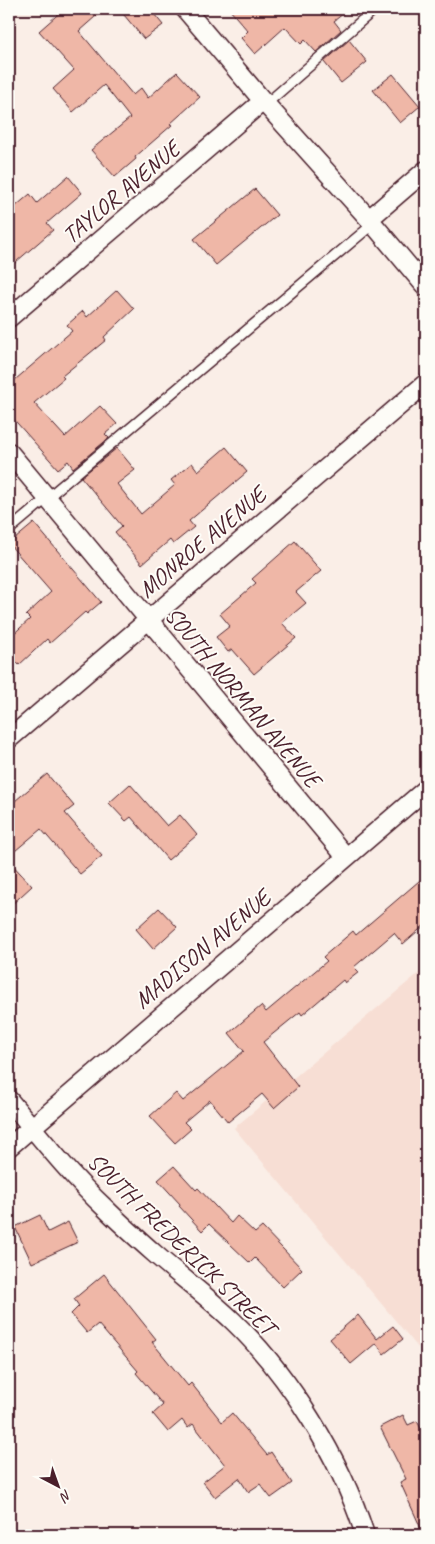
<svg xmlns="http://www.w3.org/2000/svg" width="435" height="1544" font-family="Caveat,sans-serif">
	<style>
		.built { fill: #f7ded4 }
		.building { fill: #efb7a7; stroke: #4a1f2b }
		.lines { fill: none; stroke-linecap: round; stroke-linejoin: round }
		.service-casing { stroke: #4a1f2b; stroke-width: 12 }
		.minor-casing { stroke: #4a1f2b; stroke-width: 21 }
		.service { stroke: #fdfcf7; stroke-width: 9 }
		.minor { stroke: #fdfcf7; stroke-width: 18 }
		.labels { text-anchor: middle; stroke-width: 4; stroke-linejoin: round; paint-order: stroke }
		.street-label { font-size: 24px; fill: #4a1f2b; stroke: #fdfcf7 }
	</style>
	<rect width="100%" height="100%" fill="#faeee7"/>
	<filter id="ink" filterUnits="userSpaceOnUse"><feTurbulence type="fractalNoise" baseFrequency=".02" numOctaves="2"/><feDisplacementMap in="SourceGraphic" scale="10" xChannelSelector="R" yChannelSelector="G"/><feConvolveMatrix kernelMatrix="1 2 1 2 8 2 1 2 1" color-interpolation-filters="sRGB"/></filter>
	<g filter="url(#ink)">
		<path class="built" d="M 426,967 L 426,1357 L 234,1128 Z"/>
		<path class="building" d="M 64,9 L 104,9 L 79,31 L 133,95 L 141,88 L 148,98 L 177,72 L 200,97 L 170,124 L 172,125 L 135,157 L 136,159 L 115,177 L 91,150 L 130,118 L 104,85 L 73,112 L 53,89 L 74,70 L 39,31 Z
			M 119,9 L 150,9 L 163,25 L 144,39 Z
			M 229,9 L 349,9 L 334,21 L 341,30 L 316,52 L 305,40 L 301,44 L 285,27 L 255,54 L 241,38 L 248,31 Z
			M 349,40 L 367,62 L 341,83 L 324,62 Z
			M 393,74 L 420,106 L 400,123 L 373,90 Z
			M 68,176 L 82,193 L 47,223 L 53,230 L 9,268 L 9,212 L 30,194 L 37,203 Z
			M 255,189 L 277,215 L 216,265 L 194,239 Z
			M 117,290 L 134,309 L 104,337 L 106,340 L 62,376 L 64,378 L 34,403 L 65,437 L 100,406 L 117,424 L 105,434 L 109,438 L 73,468 L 68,461 L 58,469 L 9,414 L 9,385 L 72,331 L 67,325 L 83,311 L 87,317 Z
			M 226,447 L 247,472 L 189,521 L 194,527 L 173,544 L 170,540 L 142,564 L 115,532 L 122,526 L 81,477 L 117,448 L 135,470 L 117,484 L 141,514 L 175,485 L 171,480 L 192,463 L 198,471 Z
			M 34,523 L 101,602 L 87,614 L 85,612 L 50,643 L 47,639 L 19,665 L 9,654 L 9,638 L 30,619 L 26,615 L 51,592 L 9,544 Z
			M 295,541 L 321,571 L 296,592 L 306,603 L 282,623 L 296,638 L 254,674 L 232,649 L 228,652 L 216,637 L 230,626 L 220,614 L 256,583 L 252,579 Z
			M 47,774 L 74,806 L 65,813 L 102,856 L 80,874 L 41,829 L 9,856 L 9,806 Z
			M 130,784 L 167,826 L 180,815 L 197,835 L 168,860 L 131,817 L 126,821 L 109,803 Z
			M 9,861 L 32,886 L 9,907 Z
			M 426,875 L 426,924 L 403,944 L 394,933 L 354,967 L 359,972 L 345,983 L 343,980 L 302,1015 L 300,1012 L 263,1042 L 298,1087 L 274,1108 L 262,1094 L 228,1122 L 210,1100 L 184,1122 L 191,1129 L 175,1143 L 150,1116 L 176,1093 L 183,1101 L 244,1051 L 229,1033 L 261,1006 L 266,1012 L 327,961 L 323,957 L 353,931 L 356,935 Z
			M 159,908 L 177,927 L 153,949 L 136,929 Z
			M 174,1166 L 196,1190 L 198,1188 L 231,1223 L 237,1216 L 255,1233 L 262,1227 L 302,1269 L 283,1287 L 255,1258 L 250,1263 L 209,1224 L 202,1231 L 179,1206 L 180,1204 L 158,1180 Z
			M 40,1215 L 48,1232 L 68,1222 L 78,1242 L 32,1263 L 15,1227 Z
			M 104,1274 L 156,1339 L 152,1342 L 188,1386 L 191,1383 L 222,1422 L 232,1413 L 267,1455 L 271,1452 L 292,1483 L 271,1498 L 260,1484 L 248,1492 L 239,1478 L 215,1497 L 203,1482 L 225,1465 L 193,1424 L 188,1428 L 182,1420 L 168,1432 L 153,1414 L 163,1405 L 136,1373 L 138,1371 L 98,1324 L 87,1333 L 71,1314 L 79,1306 L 74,1299 Z
			M 358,1315 L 377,1339 L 393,1326 L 403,1339 L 384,1354 L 376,1343 L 351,1364 L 330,1339 Z
			M 403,1415 L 408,1425 L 417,1421 L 426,1438 L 426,1535 L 424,1535 L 400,1482 L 406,1479 L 380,1427 Z"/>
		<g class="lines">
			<defs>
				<path id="service" d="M 266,104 L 375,9
					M 9,530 L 373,224"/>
				<path id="minor" d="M 185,9 L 263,101 L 369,219 L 426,287
					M 369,219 L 426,170
					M 9,318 L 263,101
					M 9,452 L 346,857
					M 9,739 L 426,383
					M 9,1100 C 40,1137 70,1175 105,1208 C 121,1224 138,1239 155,1254 C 181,1277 208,1297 233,1321 C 290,1376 341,1459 365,1535
					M 9,1147 L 426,789"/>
			</defs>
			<use href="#service" class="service-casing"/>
			<use href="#minor" class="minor-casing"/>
			<use href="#service" class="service"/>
			<use href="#minor" class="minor"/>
		</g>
	</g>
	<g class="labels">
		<g class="street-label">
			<text transform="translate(121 192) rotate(-40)" y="8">TAYLOR AVENUE</text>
			<text transform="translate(202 542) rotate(-40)" y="8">MONROE AVENUE</text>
			<text transform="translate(243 697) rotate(50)" y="8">SOUTH NORMAN AVENUE</text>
			<text transform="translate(202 949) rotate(-40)" y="8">MADISON AVENUE</text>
			<text transform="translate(182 1244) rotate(44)" y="8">SOUTH FREDERICK STREET</text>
		</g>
	</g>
	<rect width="435" height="1544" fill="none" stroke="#fdfcf7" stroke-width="30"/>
	<rect x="15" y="15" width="405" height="1514" fill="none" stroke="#4a1f2b" stroke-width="2" filter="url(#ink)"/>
	<g transform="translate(58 1486) rotate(139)" stroke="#fdfcf7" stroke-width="4" paint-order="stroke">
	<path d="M0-4L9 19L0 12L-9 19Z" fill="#4a1f2b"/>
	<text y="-8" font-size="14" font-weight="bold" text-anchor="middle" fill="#4a1f2b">N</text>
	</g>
</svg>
